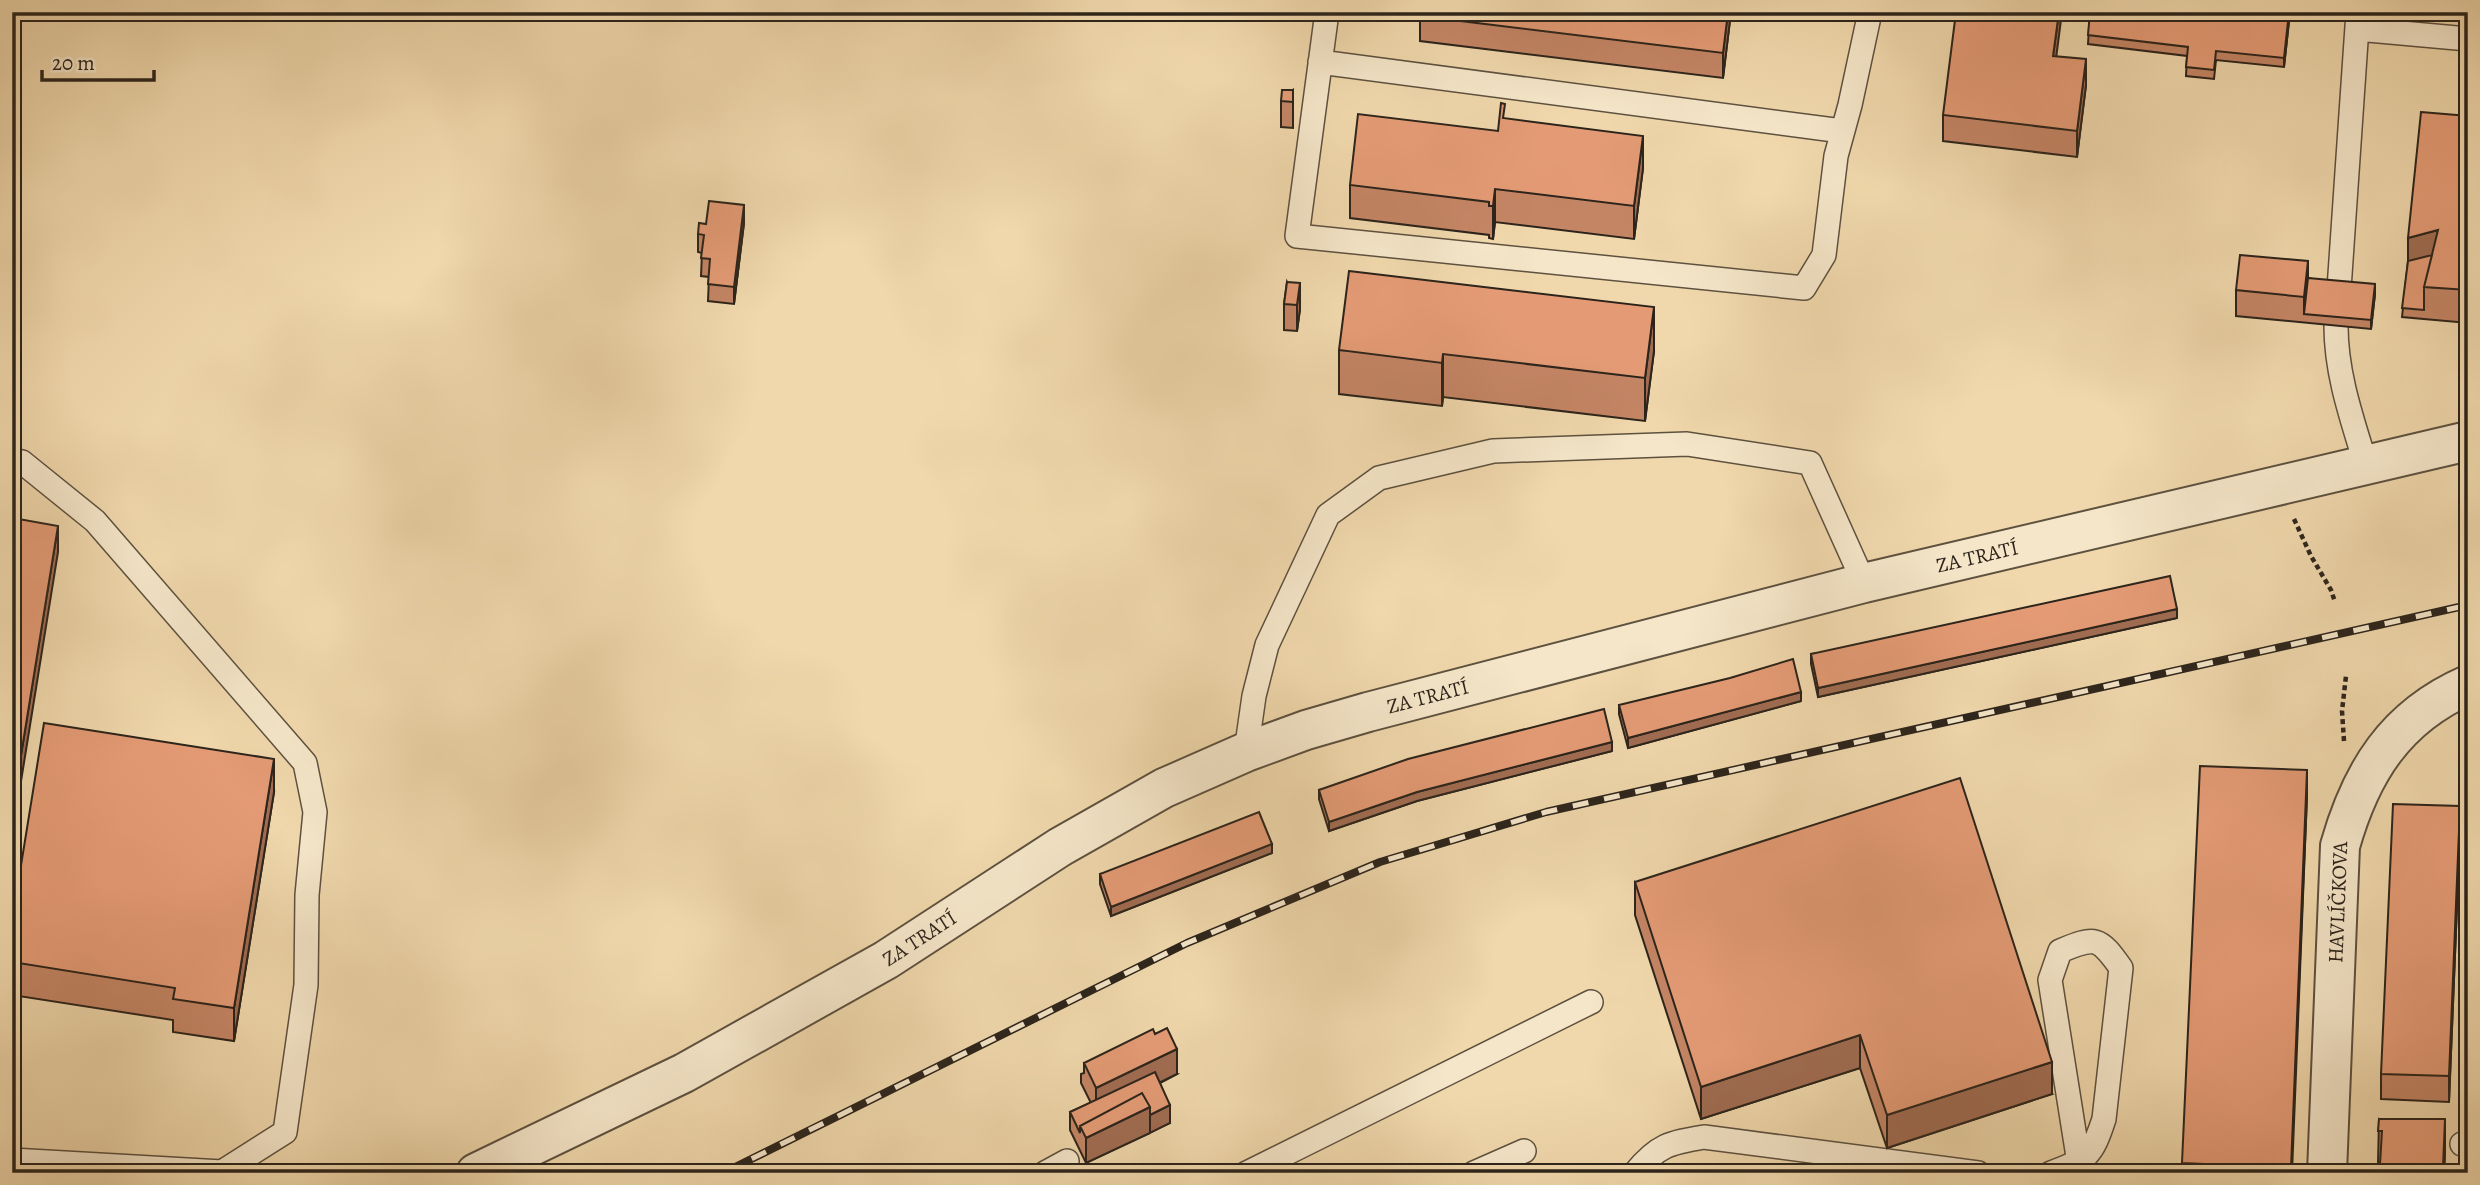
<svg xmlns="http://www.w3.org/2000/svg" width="2480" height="1185" font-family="Alegreya,serif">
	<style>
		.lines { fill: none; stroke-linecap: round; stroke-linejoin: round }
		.lane-casing { stroke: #5d513f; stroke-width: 26 }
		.street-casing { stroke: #5d513f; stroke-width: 42 }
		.path { stroke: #2c241b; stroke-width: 4.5; stroke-dasharray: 5 3.5; stroke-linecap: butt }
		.lane { stroke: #f5e6c9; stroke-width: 23 }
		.street { stroke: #f5e6c9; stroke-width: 38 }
		.rail-casing { stroke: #2c241b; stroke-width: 8 }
		.rail { stroke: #f5e6c9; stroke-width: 5; stroke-dasharray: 16; stroke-linecap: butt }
		.wall { fill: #c48565; stroke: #2c241b; stroke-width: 2 }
		.shaded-wall { fill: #a06c52; stroke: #2c241b; stroke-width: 2 }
		.building { fill: #e49b75; stroke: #2c241b; stroke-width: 2 }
		.labels { text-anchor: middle; stroke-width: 5; stroke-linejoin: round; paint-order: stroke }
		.street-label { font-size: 21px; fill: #2c241b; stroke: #f5e6c9 }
	</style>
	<rect width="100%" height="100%" fill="#f0d8ac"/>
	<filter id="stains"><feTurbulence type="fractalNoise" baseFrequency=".00286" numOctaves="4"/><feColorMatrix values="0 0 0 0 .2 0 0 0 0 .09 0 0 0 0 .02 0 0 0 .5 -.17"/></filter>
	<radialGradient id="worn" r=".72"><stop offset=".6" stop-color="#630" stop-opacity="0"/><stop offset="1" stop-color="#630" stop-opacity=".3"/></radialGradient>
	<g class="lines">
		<defs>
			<path id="lane" d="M 1327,12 L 1297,236 L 1804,288 L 1824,255 L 1836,156 L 1850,105 L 1870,12
				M 2357,29 L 2468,39
				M 1320,62 L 1842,131
				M 2339,289 L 2358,12
				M 2336,326 C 2336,374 2352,419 2366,465
				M 12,460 L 22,462 L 95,521 L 305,763 L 315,812 L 307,895 L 306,985 L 285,1132 L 222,1172 L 12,1160
				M 1246,752 L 1254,696 L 1267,645 L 1328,515 L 1379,478 L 1493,451 L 1687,444 L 1810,463 L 1864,583
				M 2462,1144 L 2468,1144
				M 1045,1173 L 1067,1161
				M 1247,1173 L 1591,1002
				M 1474,1173 L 1524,1151
				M 1635,1173 C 1658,1145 1669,1143 1704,1137 L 1978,1173
				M 2051,1173 C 2087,1160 2092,1156 2104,1119 L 2121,968 C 2099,937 2096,936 2060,951 L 2050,980 L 2079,1163"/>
			<g id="street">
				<path id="s1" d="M 476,1173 L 684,1073 L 886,960 L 1060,847 L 1164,788 L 1246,752 L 1306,730 L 1368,712 L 1864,583 L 2468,441"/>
				<path id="s2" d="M 2327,1173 L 2340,846 C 2361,772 2395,717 2468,685"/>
			</g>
		</defs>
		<use href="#lane" class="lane-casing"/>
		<use href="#street" class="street-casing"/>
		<path class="path" d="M 2294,519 L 2311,556 L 2331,590 L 2335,602
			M 2344,741 L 2342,711 L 2346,676"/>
		<use href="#lane" class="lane"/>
		<use href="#street" class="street"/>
		<defs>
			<path id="rail" d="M 723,1173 L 1187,943 L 1380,862 L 1546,812 L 2468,605"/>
		</defs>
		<use href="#rail" class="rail-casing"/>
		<use href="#rail" class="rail"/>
	</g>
	<path class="wall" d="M 1731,12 L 1723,78 L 1420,41 L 1420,16 Z
		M 2090,12 L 2290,12 L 2284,67 L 2216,60 L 2214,79 L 2186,76 L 2187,56 L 2088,44 Z
		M 2056,56 L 2086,85 L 2077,157 L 1943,141 L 1943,115 Z
		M 1293,90 L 1293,128 L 1281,127 L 1281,101 Z
		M 2468,116 L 2468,323 L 2402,317 L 2408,261 Z
		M 1505,119 L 1643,168 L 1634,239 L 1495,222 L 1493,239 L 1489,238 L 1489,235 L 1350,218 L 1350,185 L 1498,131 Z
		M 744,223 L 734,304 L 708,301 L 709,277 L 701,276 L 702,253 L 698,252 L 698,234 L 706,224 Z
		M 2308,278 L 2375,294 L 2371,329 L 2236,316 L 2236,290 Z
		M 1287,282 L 1300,309 L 1297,331 L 1284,330 L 1284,304 Z
		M 1339,350 L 1654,351 L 1645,421 L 1443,397 L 1442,406 L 1339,394 Z
		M 2177,618 L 1818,697 L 1811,664 L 1811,654 Z
		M 2465,692 L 2468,692 L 2468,805 L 2464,805 Z
		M 1801,701 L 1628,748 L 1619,714 L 1619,705 Z
		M 1612,751 L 1417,801 L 1329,831 L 1319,799 L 1319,790 Z
		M 274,792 L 234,1041 L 173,1032 L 173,1020 L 12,995 L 12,921 Z
		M 2307,796 L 2292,1173 L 2182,1173 L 2182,1163 Z
		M 2460,832 L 2449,1102 L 2381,1099 L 2381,1074 Z
		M 1272,853 L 1111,916 L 1100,884 L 1100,874 Z
		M 1635,882 L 2052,1094 L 1887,1148 L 1860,1068 L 1701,1119 L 1635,915 Z
		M 1084,1063 L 1177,1074 L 1160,1083 L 1170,1123 L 1086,1163 L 1070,1130 L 1070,1112 L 1091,1103 L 1081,1083 L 1081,1074 L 1084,1073 Z
		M 2379,1119 L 2445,1152 L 2444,1173 L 2380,1173 L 2380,1164 L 2378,1164 Z"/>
	<path class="shaded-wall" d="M 1728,12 L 1731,12 L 1723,78 L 1723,53 Z
		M 2059,12 L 2062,12 L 2053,82 L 2053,56 Z
		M 2289,12 L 2290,12 L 2284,67 L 2284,58 Z
		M 2086,59 L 2086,85 L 2077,157 L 2077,131 Z
		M 1643,136 L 1643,168 L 1634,239 L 1634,206 Z
		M 1495,189 L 1495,222 L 1493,239 L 1493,206 Z
		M 744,205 L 744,223 L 734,304 L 734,287 Z
		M 2438,230 L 2432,287 L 2408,270 L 2408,238 Z
		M 2308,261 L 2308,287 L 2304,314 L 2304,297 Z
		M 1300,283 L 1300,309 L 1297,331 L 1297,305 Z
		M 2375,284 L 2375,294 L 2371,329 L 2371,320 Z
		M 1654,307 L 1654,351 L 1645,421 L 1645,378 Z
		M 1443,354 L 1443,397 L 1442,406 L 1442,363 Z
		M 58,526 L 58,552 L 12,837 L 12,811 Z
		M 2177,609 L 2177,618 L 1818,697 L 1818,688 Z
		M 1801,692 L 1801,701 L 1628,748 L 1628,738 Z
		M 1612,742 L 1612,751 L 1417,801 L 1329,831 L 1329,822 L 1417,792 Z
		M 274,759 L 274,792 L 234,1041 L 234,1008 Z
		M 2307,770 L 2307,796 L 2291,1173 Z
		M 2460,806 L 2460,832 L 2449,1102 L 2449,1076 Z
		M 1272,844 L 1272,853 L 1111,916 L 1111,907 Z
		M 1860,1035 L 1860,1068 L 1701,1119 L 1701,1087 Z
		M 1177,1049 L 1177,1074 L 1096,1114 L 1096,1088 Z
		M 2052,1062 L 2052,1094 L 1887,1148 L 1887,1115 Z
		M 1170,1105 L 1170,1123 L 1150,1133 L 1150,1115 Z
		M 1150,1107 L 1150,1133 L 1086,1163 L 1086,1138 Z
		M 2445,1119 L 2445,1152 L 2444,1173 L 2443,1173 Z"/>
	<path class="building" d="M 1420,12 L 1728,12 L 1723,53 L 1420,16 Z
		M 1956,12 L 2059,12 L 2053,56 L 2086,59 L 2077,131 L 1943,115 Z
		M 2090,12 L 2289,12 L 2284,58 L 2216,51 L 2214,70 L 2186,67 L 2188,47 L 2088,35 Z
		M 1282,90 L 1293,90 L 1293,102 L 1281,101 Z
		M 1501,103 L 1505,104 L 1503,118 L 1643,136 L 1634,206 L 1495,189 L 1493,206 L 1489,206 L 1489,202 L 1350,185 L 1358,114 L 1498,131 Z
		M 2421,112 L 2468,116 L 2468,290 L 2424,287 L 2438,230 L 2408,238 Z
		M 709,201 L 744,205 L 734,287 L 708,284 L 710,259 L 701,258 L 704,235 L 698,234 L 699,223 L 706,224 Z
		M 2240,255 L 2308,261 L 2304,297 L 2236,290 Z
		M 2432,255 L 2424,287 L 2424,310 L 2402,308 L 2408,261 Z
		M 1349,271 L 1654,307 L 1645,378 L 1443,354 L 1442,363 L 1339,350 Z
		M 2308,278 L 2375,284 L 2371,320 L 2304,314 Z
		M 1287,282 L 1300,283 L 1297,305 L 1284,304 Z
		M 13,518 L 58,526 L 12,811 L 12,520 Z
		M 2170,576 L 2177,609 L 1818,688 L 1811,654 Z
		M 1793,659 L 1801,692 L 1628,738 L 1619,705 L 1730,678 Z
		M 2465,692 L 2468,692 L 2468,779 L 2464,779 Z
		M 1604,709 L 1612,742 L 1417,792 L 1329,822 L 1319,790 L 1408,759 Z
		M 44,723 L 274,759 L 234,1008 L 173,999 L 175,988 L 12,962 L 12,921 Z
		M 2200,766 L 2307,770 L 2291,1168 L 2182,1163 Z
		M 1960,778 L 2052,1062 L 1887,1115 L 1860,1035 L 1701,1087 L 1635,882 Z
		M 2393,804 L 2460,806 L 2449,1076 L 2381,1074 Z
		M 1259,812 L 1272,844 L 1111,907 L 1100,874 Z
		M 1167,1028 L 1177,1049 L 1096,1088 L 1084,1063 L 1153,1029 L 1155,1034 Z
		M 1155,1072 L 1170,1105 L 1150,1115 L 1150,1107 L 1142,1093 L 1080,1126 L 1080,1133 L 1070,1112 Z
		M 1142,1093 L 1150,1107 L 1086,1138 L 1080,1126 Z
		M 2379,1119 L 2445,1119 L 2443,1167 L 2380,1164 L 2382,1131 L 2378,1131 Z"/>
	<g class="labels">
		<g class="street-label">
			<text dy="7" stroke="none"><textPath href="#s1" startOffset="1636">ZA TRATÍ</textPath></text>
			<text dy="7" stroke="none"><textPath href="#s1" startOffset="1069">ZA TRATÍ</textPath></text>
			<text dy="7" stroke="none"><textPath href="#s2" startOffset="271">HAVLÍČKOVA</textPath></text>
			<text dy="7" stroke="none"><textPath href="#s1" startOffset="502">ZA TRATÍ</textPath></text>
		</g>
	</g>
	<rect width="2480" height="1185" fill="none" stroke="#f0d8ac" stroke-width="42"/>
	<rect x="14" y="14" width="2452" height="1157" fill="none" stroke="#2c241b" stroke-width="3.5"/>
	<rect x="21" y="21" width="2438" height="1143" fill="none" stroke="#2c241b" stroke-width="2"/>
	<path d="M42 70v10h112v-10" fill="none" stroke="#2c241b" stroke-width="3.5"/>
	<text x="52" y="70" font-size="21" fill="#2c241b" stroke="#f5e6c9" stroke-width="5" paint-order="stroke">20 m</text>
	<rect width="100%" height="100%" filter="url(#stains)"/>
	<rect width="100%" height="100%" fill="url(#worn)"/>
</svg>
